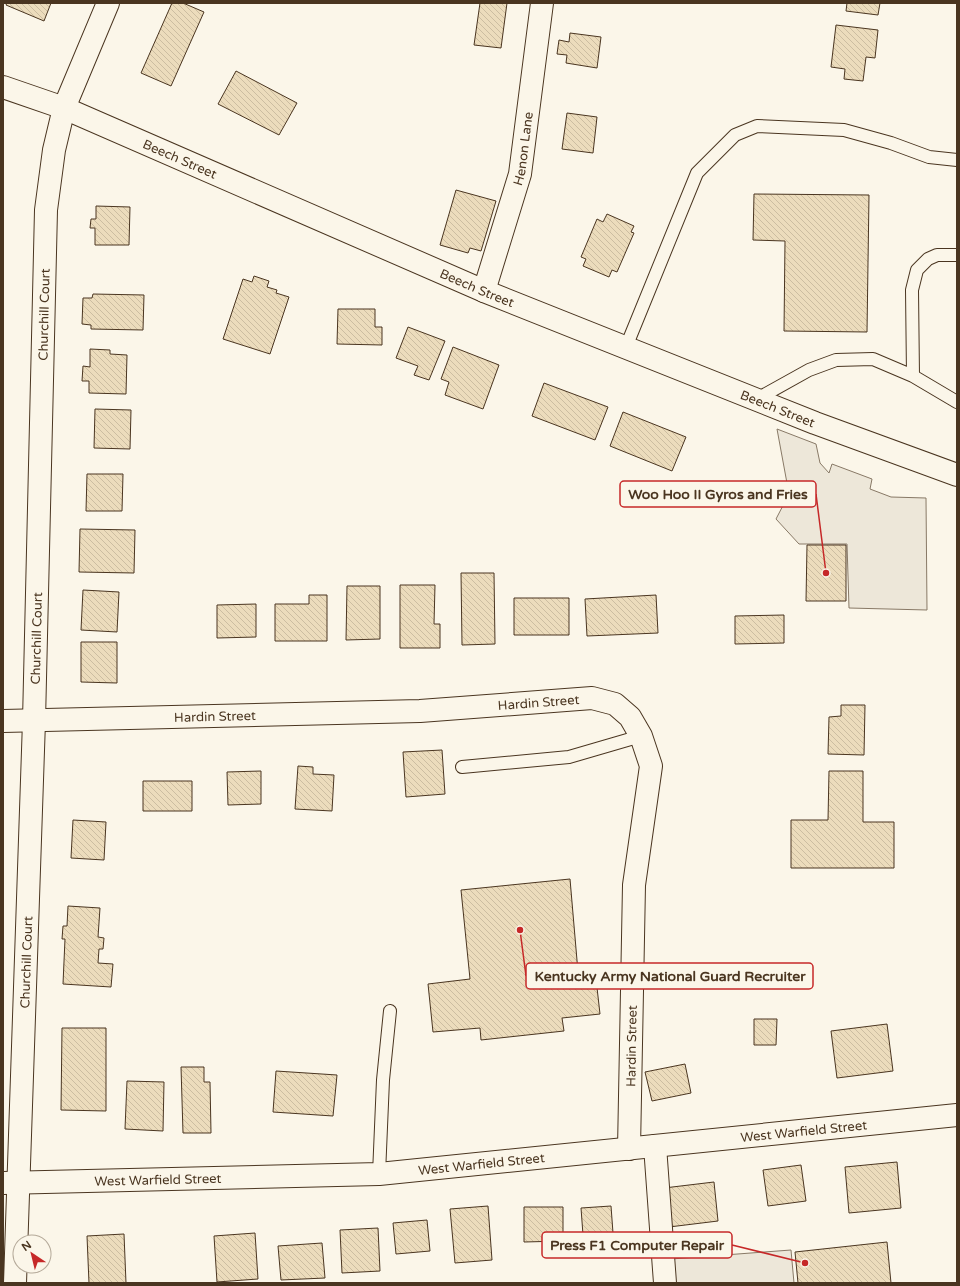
<svg xmlns="http://www.w3.org/2000/svg" width="960" height="1286" font-family="'Varela Round',sans-serif">
	<style>
		.parking { fill: #ede7d9; stroke: #887966 }
		.building { fill: url(#building-back-hatch); stroke: #4a3520 }
		.lines { fill: none; stroke-linecap: round; stroke-linejoin: round }
		.service-casing { stroke: #4a3520; stroke-width: 14 }
		.minor-casing { stroke: #4a3520; stroke-width: 24 }
		.service { stroke: #fbf6e9; stroke-width: 12 }
		.minor { stroke: #fbf6e9; stroke-width: 22 }
		.labels { text-anchor: middle; stroke-width: 3; stroke-linejoin: round; paint-order: stroke }
		.street-label { font-size: 13px; fill: #4a3520; stroke: #fbf6e9 }
		.leader { fill: none; stroke: #c62828; stroke-width: 1.5 }
		.callout-dot { fill: #c62828; stroke: #fbf6e9; stroke-width: 1.5 }
		.callout { fill: #fbf6e9; stroke: #c62828; stroke-width: 1.5 }
		.callout-label { font-size: 14px; text-anchor: middle; font-weight: bold; fill: #4a3520 }
	</style>
	<defs>
		<pattern id="building-back-hatch" width="6" height="6" patternUnits="userSpaceOnUse"><rect width="6" height="6" fill="#ecdcbc"/><path d="M-1 5l2 2M0 0l6 6M5-1l2 2" fill="none" stroke="#ccbda1"/></pattern>
	</defs>
	<rect width="100%" height="100%" fill="#fbf6e9"/>
	<path class="parking" d="M 777,429 L 816,444 L 820,463 L 829,473 L 832,464 L 872,479 L 870,489 L 891,497 L 926,498 L 927,610 L 849,608 L 847,544 L 799,544 L 776,519 L 789,494 Z
		M 791,1250 L 794,1283 L 673,1283 L 671,1259 Z"/>
	<path class="building" d="M 7,3 L 51,3 L 44,21 L 6,5 Z
		M 172,3 L 183,3 L 204,12 L 171,86 L 141,73 Z
		M 480,3 L 507,3 L 501,48 L 474,45 Z
		M 847,3 L 880,3 L 878,15 L 846,11 Z
		M 836,25 L 878,30 L 875,58 L 866,57 L 863,81 L 844,79 L 845,69 L 831,67 Z
		M 570,33 L 601,37 L 597,68 L 566,63 L 567,55 L 557,54 L 559,40 L 569,42 Z
		M 236,71 L 297,103 L 279,135 L 218,104 Z
		M 567,113 L 597,117 L 593,153 L 562,149 Z
		M 456,190 L 496,201 L 481,251 L 470,248 L 468,253 L 440,245 Z
		M 754,194 L 869,195 L 867,332 L 784,331 L 785,241 L 753,240 Z
		M 96,206 L 130,207 L 129,245 L 95,245 L 95,228 L 90,228 L 91,219 L 96,219 Z
		M 607,214 L 634,226 L 631,232 L 634,233 L 617,272 L 612,270 L 609,277 L 583,266 L 586,259 L 581,257 L 597,219 L 603,222 Z
		M 254,276 L 269,281 L 267,287 L 277,290 L 276,293 L 289,297 L 270,354 L 223,339 L 243,279 L 252,282 Z
		M 93,294 L 144,295 L 143,330 L 91,329 L 91,325 L 82,324 L 83,298 L 92,298 Z
		M 338,309 L 375,309 L 375,327 L 382,327 L 382,345 L 337,344 Z
		M 408,327 L 445,341 L 429,380 L 414,375 L 418,366 L 396,358 Z
		M 453,347 L 499,365 L 483,409 L 445,395 L 449,382 L 441,379 Z
		M 90,349 L 110,350 L 110,354 L 127,355 L 126,394 L 89,393 L 89,381 L 82,381 L 83,366 L 90,367 Z
		M 544,383 L 608,407 L 595,440 L 532,416 Z
		M 95,409 L 131,410 L 130,449 L 94,448 Z
		M 623,412 L 686,437 L 672,471 L 610,446 Z
		M 87,474 L 123,474 L 122,511 L 86,511 Z
		M 80,529 L 135,530 L 134,573 L 79,572 Z
		M 807,545 L 846,545 L 846,601 L 806,601 Z
		M 461,573 L 494,573 L 495,644 L 462,645 Z
		M 400,585 L 435,585 L 434,624 L 440,624 L 440,648 L 400,648 Z
		M 347,586 L 380,586 L 380,639 L 346,640 Z
		M 83,590 L 119,592 L 117,632 L 81,630 Z
		M 309,595 L 327,595 L 327,641 L 275,641 L 275,604 L 309,604 Z
		M 656,595 L 658,633 L 587,636 L 585,599 Z
		M 514,598 L 569,598 L 569,635 L 514,635 Z
		M 256,604 L 256,637 L 217,638 L 217,605 Z
		M 784,615 L 784,643 L 735,644 L 735,616 Z
		M 81,642 L 117,642 L 117,683 L 81,682 Z
		M 841,705 L 865,705 L 864,755 L 828,754 L 829,717 L 841,716 Z
		M 442,750 L 445,794 L 406,797 L 403,752 Z
		M 298,766 L 313,767 L 313,774 L 334,775 L 332,811 L 295,809 Z
		M 261,771 L 261,804 L 228,805 L 227,772 Z
		M 829,771 L 863,771 L 863,822 L 894,822 L 894,868 L 791,868 L 791,820 L 828,820 Z
		M 143,781 L 192,781 L 192,811 L 143,811 Z
		M 73,820 L 106,822 L 104,860 L 71,858 Z
		M 570,879 L 578,972 L 595,970 L 600,1014 L 562,1018 L 564,1031 L 481,1040 L 480,1028 L 433,1032 L 428,984 L 470,979 L 461,890 Z
		M 68,906 L 100,908 L 98,937 L 104,938 L 103,949 L 99,949 L 98,963 L 113,964 L 111,987 L 63,984 L 65,939 L 62,939 L 63,926 L 67,926 Z
		M 754,1019 L 777,1019 L 776,1045 L 754,1045 Z
		M 887,1024 L 893,1071 L 837,1078 L 831,1031 Z
		M 62,1028 L 106,1028 L 106,1111 L 61,1110 Z
		M 685,1064 L 691,1093 L 652,1101 L 645,1072 Z
		M 181,1067 L 204,1067 L 204,1082 L 210,1082 L 211,1133 L 183,1133 Z
		M 276,1071 L 337,1075 L 333,1116 L 273,1112 Z
		M 127,1081 L 164,1082 L 163,1131 L 125,1129 Z
		M 897,1162 L 901,1208 L 849,1213 L 845,1167 Z
		M 801,1165 L 806,1201 L 768,1206 L 763,1170 Z
		M 714,1182 L 718,1221 L 669,1227 L 664,1188 Z
		M 488,1206 L 492,1260 L 455,1263 L 450,1209 Z
		M 611,1206 L 613,1233 L 583,1235 L 581,1208 Z
		M 524,1207 L 563,1207 L 563,1241 L 524,1242 Z
		M 427,1220 L 430,1251 L 396,1254 L 393,1223 Z
		M 378,1228 L 380,1271 L 342,1273 L 340,1230 Z
		M 255,1233 L 258,1279 L 217,1282 L 214,1236 Z
		M 124,1234 L 126,1283 L 89,1283 L 87,1236 Z
		M 887,1242 L 891,1283 L 798,1283 L 795,1252 Z
		M 322,1243 L 325,1278 L 281,1280 L 278,1246 Z"/>
	<g class="lines">
		<defs>
			<path id="service" d="M 626,347 L 697,173 L 735,135 L 757,126 L 844,130 L 891,143 L 929,157 L 957,160
				M 913,376 L 912,290 L 917,270 L 928,259 L 937,255 L 957,255
				M 757,399 L 809,370 L 836,360 L 873,359 L 913,376 L 957,402
				M 462,767 L 569,757 L 641,736
				M 379,1174 L 383,1080 L 390,1011"/>
			<g id="minor">
				<path id="s1" d="M 3,87 L 64,108 L 484,291 L 815,423 L 957,475"/>
				<path id="s2" d="M 484,291 L 520,174 L 542,3"/>
				<path id="s3" d="M 3,721 L 420,711 L 592,698 L 615,704 L 630,717 L 641,736 L 651,766 L 634,885 L 629,1149"/>
				<path d="M 655,1146 L 665,1283"/>
				<path id="s4" d="M 3,1183 L 379,1174 L 957,1115"/>
				<path id="s5" d="M 15,1283 L 34,721 L 46,210 L 54,150 L 64,108 L 108,3"/>
			</g>
		</defs>
		<use href="#service" class="service-casing"/>
		<use href="#minor" class="minor-casing"/>
		<use href="#service" class="service"/>
		<use href="#minor" class="minor"/>
	</g>
	<g class="labels">
		<g class="street-label">
			<text dy="5" stroke="none"><textPath href="#s2" startOffset="148">Henon Lane</textPath></text>
			<text dy="5" stroke="none"><textPath href="#s1" startOffset="191">Beech Street</textPath></text>
			<text dy="5" stroke="none"><textPath href="#s1" startOffset="515">Beech Street</textPath></text>
			<text dy="5" stroke="none"><textPath href="#s5" startOffset="969">Churchill Court</textPath></text>
			<text dy="5" stroke="none"><textPath href="#s1" startOffset="839">Beech Street</textPath></text>
			<text dy="5" stroke="none"><textPath href="#s5" startOffset="645">Churchill Court</textPath></text>
			<text dy="5" stroke="none"><textPath href="#s3" startOffset="536">Hardin Street</textPath></text>
			<text dy="5" stroke="none"><textPath href="#s3" startOffset="212">Hardin Street</textPath></text>
			<text dy="5" stroke="none"><textPath href="#s5" startOffset="321">Churchill Court</textPath></text>
			<text transform="translate(631 1046) rotate(-89)" y="5">Hardin Street</text>
			<text dy="5" stroke="none"><textPath href="#s4" startOffset="803">West Warfield Street</textPath></text>
			<text dy="5" stroke="none"><textPath href="#s4" startOffset="479">West Warfield Street</textPath></text>
			<text dy="5" stroke="none"><textPath href="#s4" startOffset="155">West Warfield Street</textPath></text>
		</g>
	</g>
	<path class="leader" d="M826 573L816 494M520 930L526 976M805 1263L732 1245"/>
	<g class="callout-dot">
		<circle cx="826" cy="573" r="4"/>
		<circle cx="520" cy="930" r="4"/>
		<circle cx="805" cy="1263" r="4"/>
	</g>
	<g class="callout">
		<rect x="620" y="481" width="196" height="26" rx="4"/>
		<rect x="526" y="963" width="287" height="26" rx="4"/>
		<rect x="542" y="1232" width="190" height="26" rx="4"/>
	</g>
	<g class="callout-label">
		<text x="718" y="499">Woo Hoo II Gyros and Fries</text>
		<text x="670" y="981">Kentucky Army National Guard Recruiter</text>
		<text x="637" y="1250">Press F1 Computer Repair</text>
	</g>
	<rect width="960" height="1286" fill="none" stroke="#4a3520" stroke-width="8"/>
	<g transform="translate(32 1254) rotate(325)"><circle r="19" fill="#fbf6e9" stroke="#b4a999"/>
	<path d="M0-3L7 15L0 10L-7 15Z" fill="#c62828"/>
	<text y="-6" font-size="11" font-weight="bold" text-anchor="middle" fill="#4a3520">N</text>
	</g>
</svg>
